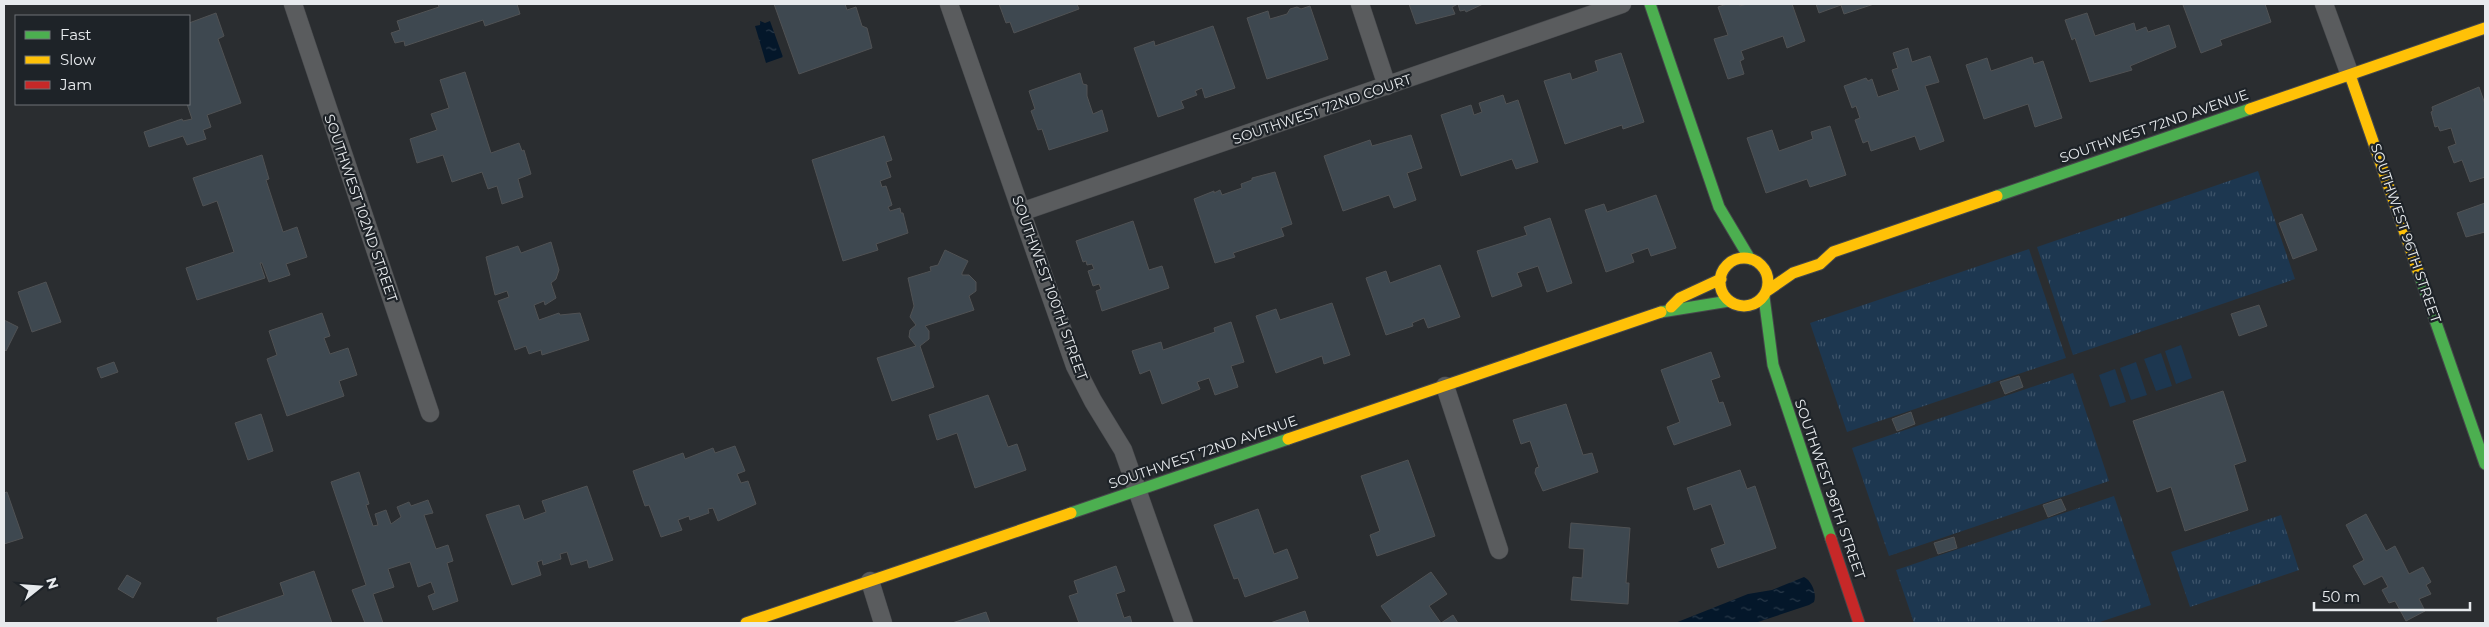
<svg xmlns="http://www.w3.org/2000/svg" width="2489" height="627" font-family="Montserrat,sans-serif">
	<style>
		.green { fill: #1d3750 }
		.park { fill: url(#park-tufts) }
		.water { fill: url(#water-ripples) }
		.building { fill: #3e4850; stroke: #505254 }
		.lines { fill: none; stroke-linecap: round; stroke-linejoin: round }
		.street-casing { stroke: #46484b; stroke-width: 19 }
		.fast-casing { stroke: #46484b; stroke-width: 13 }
		.slow-casing { stroke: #46484b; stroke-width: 13 }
		.jam-casing { stroke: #46484b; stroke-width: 13 }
		.street { stroke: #5a5c5e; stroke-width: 18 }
		.fast { stroke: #4caf50; stroke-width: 11 }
		.slow { stroke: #ffc107; stroke-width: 11 }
		.jam { stroke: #c62828; stroke-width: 11 }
		.labels { text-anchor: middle; stroke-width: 4.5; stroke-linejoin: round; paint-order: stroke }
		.street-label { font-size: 14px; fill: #e7eaed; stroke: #1e2328 }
	</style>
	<defs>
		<pattern id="park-tufts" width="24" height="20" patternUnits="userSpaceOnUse" patternTransform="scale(1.25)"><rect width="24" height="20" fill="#1d3750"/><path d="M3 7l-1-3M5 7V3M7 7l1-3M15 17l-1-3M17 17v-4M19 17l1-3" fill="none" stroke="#3e546a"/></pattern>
		<pattern id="water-ripples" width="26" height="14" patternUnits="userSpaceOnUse" patternTransform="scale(1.25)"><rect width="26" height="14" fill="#04172a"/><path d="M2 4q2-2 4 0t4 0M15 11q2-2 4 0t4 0" fill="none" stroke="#293949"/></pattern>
	</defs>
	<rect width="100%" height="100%" fill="#2a2d30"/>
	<path class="green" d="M 2181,345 L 2192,378 L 2176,384 L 2165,351 Z
		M 2161,353 L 2172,386 L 2156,391 L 2144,359 Z
		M 2136,362 L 2147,395 L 2131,400 L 2120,368 Z
		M 2115,369 L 2126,402 L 2110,407 L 2099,375 Z"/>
	<path class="park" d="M 2258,171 L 2295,279 L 2073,355 L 2037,247 Z
		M 2029,249 L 2066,358 L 1847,432 L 1810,323 Z
		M 2073,373 L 2109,481 L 1889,556 L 1852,448 Z
		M 2114,496 L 2151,605 L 2097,623 L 1914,623 L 1896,570 Z
		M 2281,515 L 2299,570 L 2190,607 L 2171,552 Z"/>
	<path class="water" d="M 760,21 L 765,23 L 770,21 L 783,57 L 766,63 L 755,26 L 760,25 Z
		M 1804,577 C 1812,581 1817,594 1814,602 L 1809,605 L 1755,623 L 1675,623 L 1748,594 L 1772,590 Z"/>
	<path class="building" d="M 438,4 L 517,4 L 520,14 L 485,26 L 483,20 L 405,46 L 404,41 L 395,43 L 391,33 L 400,30 L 397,21 L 439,7 Z
		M 774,4 L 845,4 L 847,10 L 856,7 L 862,26 L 867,28 L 872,48 L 799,74 Z
		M 999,4 L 1077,4 L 1079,9 L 1014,33 L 1010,22 L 1006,23 Z
		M 1409,4 L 1483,4 L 1466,12 L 1465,10 L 1460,11 L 1458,4 L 1452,7 L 1455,14 L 1416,24 Z
		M 1727,4 L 1740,4 L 1740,6 L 1747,4 L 1792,4 L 1805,41 L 1787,48 L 1783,36 L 1741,51 L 1744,59 L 1740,61 L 1744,74 L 1728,79 L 1714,39 L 1728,35 L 1718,7 Z
		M 1816,4 L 1874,4 L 1844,14 L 1841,5 L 1819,13 Z
		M 2188,4 L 2265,4 L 2271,22 L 2220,40 L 2222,45 L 2201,53 L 2183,5 Z
		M 1310,6 L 1328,59 L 1267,79 L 1247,18 L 1268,11 L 1270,19 L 1287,14 L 1290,9 L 1297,7 L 1301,9 Z
		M 216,13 L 224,36 L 218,39 L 241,103 L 207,115 L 211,127 L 203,130 L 206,139 L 187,145 L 183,136 L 149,147 L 144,132 L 182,119 L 183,121 L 192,119 L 187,104 L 189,104 L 189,23 Z
		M 2087,13 L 2095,36 L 2134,23 L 2136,31 L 2146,27 L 2148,32 L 2169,25 L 2176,47 L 2130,66 L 2132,70 L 2090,82 L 2075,38 L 2072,40 L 2065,20 Z
		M 1213,26 L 1235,88 L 1205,98 L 1202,88 L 1195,91 L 1197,95 L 1181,101 L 1184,108 L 1158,117 L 1134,48 L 1154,41 L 1155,46 Z
		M 1908,48 L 1912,62 L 1930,56 L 1939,82 L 1925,86 L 1944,141 L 1920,150 L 1915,136 L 1871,151 L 1868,141 L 1863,143 L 1855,120 L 1860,118 L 1856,106 L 1852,108 L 1844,86 L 1866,78 L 1868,81 L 1872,79 L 1878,97 L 1899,90 L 1892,70 L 1898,68 L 1893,53 Z
		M 1621,53 L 1644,122 L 1623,129 L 1622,125 L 1565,144 L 1544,81 L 1570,73 L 1572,80 L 1598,71 L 1595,61 Z
		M 2032,57 L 2034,64 L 2043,61 L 2062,118 L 2035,127 L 2028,104 L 1984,119 L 1966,65 L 1987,58 L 1991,71 Z
		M 465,72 L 491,153 L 519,143 L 522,151 L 524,150 L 531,174 L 518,179 L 523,197 L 502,204 L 497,186 L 488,189 L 482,172 L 452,182 L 443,155 L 417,163 L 410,139 L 437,130 L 431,114 L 449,108 L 440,80 Z
		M 1080,73 L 1083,84 L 1087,85 L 1087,96 L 1093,114 L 1102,110 L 1108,131 L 1049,150 L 1042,129 L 1038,130 L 1031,111 L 1035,109 L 1029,91 Z
		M 2479,87 L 2485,104 L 2485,177 L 2470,182 L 2462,160 L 2454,163 L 2448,147 L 2456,144 L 2451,128 L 2440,131 L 2438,126 L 2435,127 L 2431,112 L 2433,111 L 2432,107 Z
		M 1503,95 L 1506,104 L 1518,100 L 1538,162 L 1516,169 L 1512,159 L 1461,176 L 1441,115 L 1471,105 L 1474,115 L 1482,112 L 1479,103 Z
		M 1830,126 L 1846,175 L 1810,187 L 1807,179 L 1766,193 L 1747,138 L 1772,130 L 1779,151 L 1813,139 L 1811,132 Z
		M 1411,135 L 1422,168 L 1407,173 L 1416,200 L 1394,208 L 1389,195 L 1343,211 L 1324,156 L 1370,140 L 1372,146 Z
		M 884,136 L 892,160 L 886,162 L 891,177 L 880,181 L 882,187 L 886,186 L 892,205 L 888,207 L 890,211 L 900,208 L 901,213 L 903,213 L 908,233 L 876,244 L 878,250 L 843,261 L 812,160 Z
		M 262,155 L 269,179 L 266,180 L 283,232 L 297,227 L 307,257 L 286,264 L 290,275 L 269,282 L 262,263 L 260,263 L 265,278 L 197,300 L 186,268 L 234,252 L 217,201 L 203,206 L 193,178 Z
		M 1275,172 L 1292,224 L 1281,228 L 1284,236 L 1233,253 L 1235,257 L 1215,263 L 1194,199 L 1214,191 L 1214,193 L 1220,190 L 1222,195 L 1242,188 L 1241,184 L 1252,180 L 1252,178 Z
		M 1656,195 L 1676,248 L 1651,256 L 1648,248 L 1631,254 L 1634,262 L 1606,272 L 1585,210 L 1604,204 L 1607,212 Z
		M 2485,203 L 2485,232 L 2466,237 L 2457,213 Z
		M 2302,214 L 2317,250 L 2293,259 L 2279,223 Z
		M 1550,218 L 1572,283 L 1547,292 L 1538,266 L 1517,273 L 1522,286 L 1492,297 L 1477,251 L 1527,235 L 1524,227 Z
		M 1133,221 L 1149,270 L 1162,266 L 1169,288 L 1102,311 L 1096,291 L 1101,289 L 1099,284 L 1093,286 L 1088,271 L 1094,269 L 1092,264 L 1087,265 L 1086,261 L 1083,262 L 1076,241 Z
		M 551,242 L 559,270 L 556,279 L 551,283 L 556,298 L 545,305 L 544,301 L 534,305 L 539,320 L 559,313 L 560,315 L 580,313 L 589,340 L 542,355 L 541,350 L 529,354 L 526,346 L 515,350 L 498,301 L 509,297 L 507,291 L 495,295 L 486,257 L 518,246 L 521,253 Z
		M 945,250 L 968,261 L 962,273 L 962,275 L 969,275 L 976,282 L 976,291 L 969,296 L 974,310 L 925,326 L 929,331 L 929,339 L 920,346 L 934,387 L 892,401 L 877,358 L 916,346 L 909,337 L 910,330 L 916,325 L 910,317 L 914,306 L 908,278 L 931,271 L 930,267 L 938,265 Z
		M 1440,265 L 1460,317 L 1428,328 L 1424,318 L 1412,323 L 1413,326 L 1386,335 L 1366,278 L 1386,271 L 1390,283 Z
		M 46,282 L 61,322 L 32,332 L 18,292 Z
		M 1332,303 L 1350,355 L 1324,364 L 1322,356 L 1276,373 L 1256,316 L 1276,309 L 1280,320 Z
		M 2259,305 L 2267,326 L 2239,336 L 2231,314 Z
		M 322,313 L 330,336 L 324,338 L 330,354 L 348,348 L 357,375 L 339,381 L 344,396 L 287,416 L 267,359 L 277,355 L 269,331 Z
		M 4,320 L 18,327 L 6,351 L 4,349 Z
		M 1231,322 L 1244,362 L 1231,366 L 1238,387 L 1215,395 L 1209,378 L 1197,382 L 1200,389 L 1162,404 L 1150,370 L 1140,374 L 1132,351 L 1161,342 L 1163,350 L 1215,332 L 1214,328 Z
		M 1711,352 L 1720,377 L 1711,380 L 1719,403 L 1723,402 L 1731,425 L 1674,445 L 1667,427 L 1680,422 L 1661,370 Z
		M 114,362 L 118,372 L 101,378 L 97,368 Z
		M 2019,376 L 2023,387 L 2005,394 L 2000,382 Z
		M 2223,391 L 2246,461 L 2234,465 L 2248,510 L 2185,531 L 2171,487 L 2157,492 L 2133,421 Z
		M 988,395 L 1008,447 L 1017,444 L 1026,470 L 975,488 L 957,433 L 937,440 L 929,415 Z
		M 1566,404 L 1583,455 L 1592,453 L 1598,472 L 1543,491 L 1535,473 L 1536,468 L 1539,467 L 1530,441 L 1521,444 L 1513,420 Z
		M 1911,412 L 1915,424 L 1897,431 L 1892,419 Z
		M 261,414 L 273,451 L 248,460 L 235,423 Z
		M 735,446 L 745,471 L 737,474 L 741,483 L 748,481 L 756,504 L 718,521 L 713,508 L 708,509 L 709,513 L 690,520 L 689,516 L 678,520 L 682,530 L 661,537 L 649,505 L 645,506 L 633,471 L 683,453 L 685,459 L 713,448 L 715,453 Z
		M 1408,460 L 1435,536 L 1377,556 L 1370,535 L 1380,531 L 1361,476 Z
		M 1740,470 L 1747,489 L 1755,486 L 1776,548 L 1718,568 L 1711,549 L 1725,544 L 1711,504 L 1694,510 L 1687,488 Z
		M 359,472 L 369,504 L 366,505 L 373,526 L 378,525 L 375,514 L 386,510 L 391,524 L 401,517 L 397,507 L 409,502 L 411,506 L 428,500 L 433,513 L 424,515 L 436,549 L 448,545 L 453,561 L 447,563 L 458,601 L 433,610 L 428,596 L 435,593 L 431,582 L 418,587 L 410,562 L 388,569 L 394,587 L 373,594 L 383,623 L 365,623 L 352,590 L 366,585 L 331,482 Z
		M 587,486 L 613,560 L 589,568 L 587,560 L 571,565 L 567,552 L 560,554 L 561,559 L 543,565 L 542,560 L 537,562 L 541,575 L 512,585 L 486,515 L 519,505 L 524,520 L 546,512 L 542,501 Z
		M 7,492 L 23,538 L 4,544 L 4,493 Z
		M 2061,499 L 2066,510 L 2048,517 L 2043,505 Z
		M 1258,509 L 1274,554 L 1287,549 L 1298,578 L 1245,597 L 1238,578 L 1234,579 L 1214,525 Z
		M 2366,514 L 2386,551 L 2395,546 L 2409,574 L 2423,567 L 2431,582 L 2426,585 L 2431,594 L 2419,599 L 2425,611 L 2406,621 L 2395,601 L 2389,603 L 2382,590 L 2388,587 L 2382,576 L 2364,585 L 2353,566 L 2364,560 L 2346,525 Z
		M 1571,523 L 1630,528 L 1626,583 L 1629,583 L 1628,604 L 1571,600 L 1573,577 L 1582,578 L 1584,549 L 1569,548 Z
		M 1954,537 L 1957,548 L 1938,554 L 1934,543 Z
		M 1116,566 L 1125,591 L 1116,594 L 1124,618 L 1130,616 L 1132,623 L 1079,623 L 1069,596 L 1078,593 L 1074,581 Z
		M 314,571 L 332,623 L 218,623 L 217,618 L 284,595 L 280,583 Z
		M 1431,572 L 1447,594 L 1429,606 L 1441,623 L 1453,615 L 1458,623 L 1393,623 L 1381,606 Z
		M 127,575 L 141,583 L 133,598 L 118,589 Z
		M 1305,611 L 1309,623 L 1270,623 Z
		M 986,612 L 990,623 L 952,623 Z"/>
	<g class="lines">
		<defs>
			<path id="street" d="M 293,4 L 430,413
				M 949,4 L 1075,366 L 1093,401 L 1123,450 L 1184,623
				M 1360,4 L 1387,86
				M 2324,4 L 2350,75
				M 1021,212 L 1622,4
				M 1445,386 L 1499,550
				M 870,581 L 883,623"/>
			<path id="fast" d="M 1650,4 L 1719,207 L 1750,259
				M 1997,196 L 2250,109
				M 2418,271 L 2485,464
				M 1764,297 L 1773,365 L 1831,539
				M 1661,312 L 1729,301
				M 1071,513 L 1288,439"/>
			<path id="slow" d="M 2350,75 L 2418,271
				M 2250,109 L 2485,28
				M1720 282a24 24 0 1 1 48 0a24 24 0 1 1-48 0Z
				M 1767,291 L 1793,273 L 1820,264 L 1833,252 L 1997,196
				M 1671,307 L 1680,298 L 1721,279
				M 1288,439 L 1661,312
				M 746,623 L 1071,513"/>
			<path id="jam" d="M 1831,539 L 1859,623"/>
		</defs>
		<use href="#street" class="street-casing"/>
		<use href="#fast" class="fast-casing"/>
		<use href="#slow" class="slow-casing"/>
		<use href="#jam" class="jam-casing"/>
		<use href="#street" class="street"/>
		<use href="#fast" class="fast"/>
		<use href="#slow" class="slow"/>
		<use href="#jam" class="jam"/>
	</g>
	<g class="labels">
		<g class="street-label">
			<text transform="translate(1322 109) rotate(-19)" y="5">SOUTHWEST 72ND COURT</text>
			<text transform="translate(2154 126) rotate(-19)" y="5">SOUTHWEST 72ND AVENUE</text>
			<text transform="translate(361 208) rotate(71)" y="5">SOUTHWEST 102ND STREET</text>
			<text transform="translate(2406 233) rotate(71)" y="5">SOUTHWEST 96TH STREET</text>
			<text transform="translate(1050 288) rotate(70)" y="5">SOUTHWEST 100TH STREET</text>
			<text transform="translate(1203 452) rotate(-19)" y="5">SOUTHWEST 72ND AVENUE</text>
			<text transform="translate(1830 489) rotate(71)" y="5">SOUTHWEST 98TH STREET</text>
		</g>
	</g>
	<rect width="2489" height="627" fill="none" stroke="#e7eaed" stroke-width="10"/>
	<rect x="15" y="15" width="175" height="90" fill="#1e2328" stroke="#6e7377"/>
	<rect x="25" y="31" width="25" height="8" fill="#4caf50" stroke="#6e7377"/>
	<text x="60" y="40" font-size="15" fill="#e7eaed">Fast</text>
	<rect x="25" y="56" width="25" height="8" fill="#ffc107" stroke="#6e7377"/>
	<text x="60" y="65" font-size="15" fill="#e7eaed">Slow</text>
	<rect x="25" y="81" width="25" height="8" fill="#c62828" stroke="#6e7377"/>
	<text x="60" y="90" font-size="15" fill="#e7eaed">Jam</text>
	<g transform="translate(40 587) rotate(73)" stroke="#1e2328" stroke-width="4" paint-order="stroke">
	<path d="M0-4L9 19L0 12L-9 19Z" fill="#e7eaed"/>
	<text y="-8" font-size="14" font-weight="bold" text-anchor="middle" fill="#e7eaed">N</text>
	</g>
	<path d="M2314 602v8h156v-8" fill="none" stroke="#e7eaed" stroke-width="2.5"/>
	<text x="2322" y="602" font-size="15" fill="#e7eaed" stroke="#1e2328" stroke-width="4" paint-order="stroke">50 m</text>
</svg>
